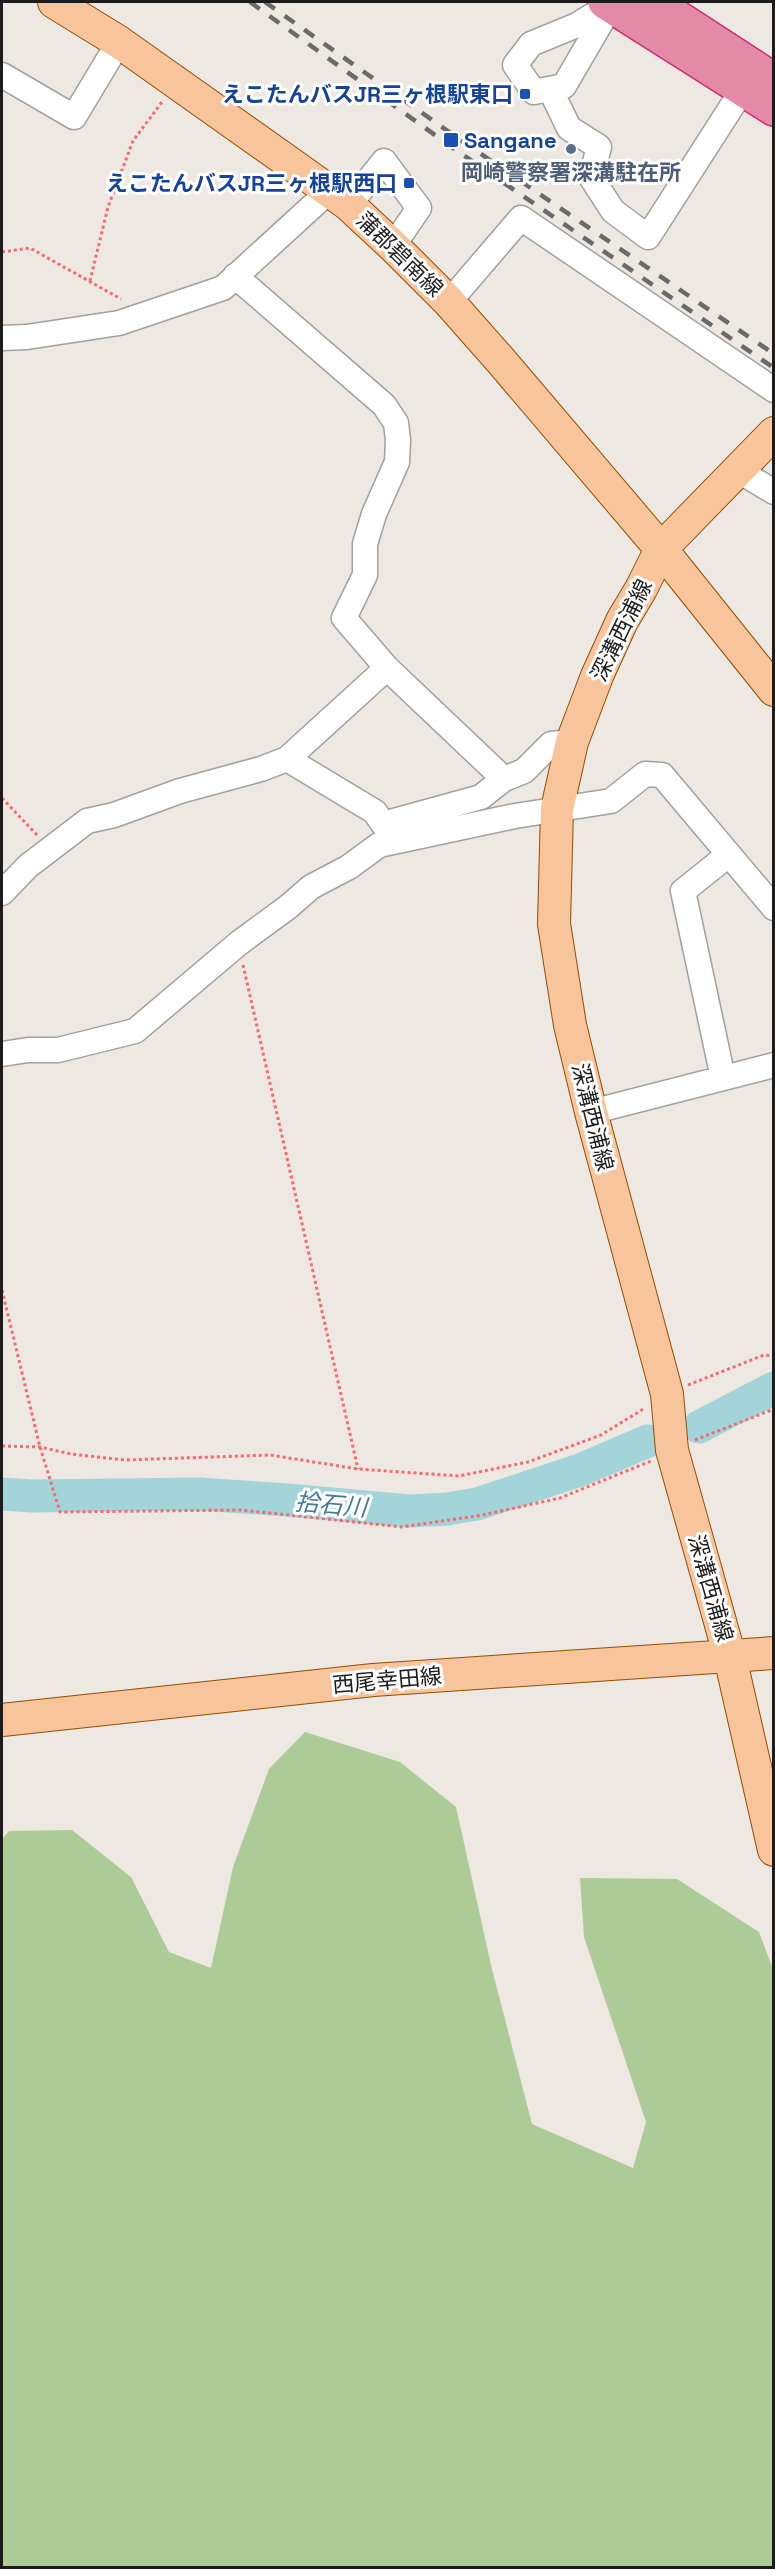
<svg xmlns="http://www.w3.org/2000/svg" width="775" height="2569" font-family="'Space Grotesk','Noto Sans JP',sans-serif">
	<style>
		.forest { fill: #adcb97 }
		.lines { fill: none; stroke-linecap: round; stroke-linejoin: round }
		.river { stroke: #a3d4da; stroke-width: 33 }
		.minor-casing { stroke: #a0a0a0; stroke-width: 27 }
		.major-casing { stroke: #8e4f05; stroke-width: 34 }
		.highway-casing { stroke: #d02977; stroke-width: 36 }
		.path { stroke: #f56a6e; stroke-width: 3; stroke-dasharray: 3 3; stroke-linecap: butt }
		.minor { stroke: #fff; stroke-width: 24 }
		.major { stroke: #f8c49b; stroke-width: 32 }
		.highway { stroke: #e38aa6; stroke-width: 33 }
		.rail { stroke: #6a6a6a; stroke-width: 4.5; stroke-dasharray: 12 12; stroke-linecap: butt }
		.transit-dot { fill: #1a4fb4; stroke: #fff; stroke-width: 2 }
		.service-dot { fill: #5c6f8a; stroke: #fff; stroke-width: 2 }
		.labels { text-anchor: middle; stroke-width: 6; stroke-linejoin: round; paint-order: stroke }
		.transit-label { font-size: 22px; font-weight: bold; fill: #164399; stroke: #fff; text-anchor: end }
		.service-label { font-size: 22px; font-weight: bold; fill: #4e5e75; stroke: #fff }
		.street-label { font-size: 22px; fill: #1c1c1c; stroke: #fff }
		.water-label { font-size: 24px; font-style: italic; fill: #467998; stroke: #fff }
	</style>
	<rect width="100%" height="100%" fill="#ede8e1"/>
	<path class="forest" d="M 305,1732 L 400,1762 L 456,1807 L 491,1965 L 532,2124 L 633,2168 L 646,2122 L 584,1937 L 580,1878 L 677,1879 L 759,1932 L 774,1972 L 773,2567 L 2,2567 L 2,1839 L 9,1831 L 72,1830 L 131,1877 L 169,1952 L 211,1968 L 233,1867 L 269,1769 Z"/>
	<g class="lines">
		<path class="river" d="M 699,1427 L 774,1388
			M 2,1494 L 32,1496 L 199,1494 L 287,1500 L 410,1511 L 447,1509 L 477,1504 L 580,1470 L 648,1441"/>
		<defs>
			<path id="minor" d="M 610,5 L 577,25 L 531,44 L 515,65 L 534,92 L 564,86 L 613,2
				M 2,75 L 74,117 L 119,42
				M 550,89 L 569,128 L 599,147 L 591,177 L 613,211 L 648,237 L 743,89
				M 349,205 L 384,161 L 419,208 L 393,246
				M 449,302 L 521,218 L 774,390
				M 2,338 L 27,337 L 119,323 L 223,288 L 328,192
				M 739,471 L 774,492
				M 387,668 L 504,779
				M 287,759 L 375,812 L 383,824 L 481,797 L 504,779 L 524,771 L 551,744 L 572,742
				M 2,893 L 28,866 L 87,821 L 114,815 L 180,791 L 261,769 L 287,759 L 387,668 L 344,618 L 365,575 L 365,544 L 374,514 L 397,462 L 398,440 L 396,423 L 384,405 L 235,276
				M 2,1054 L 28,1050 L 58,1050 L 135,1031 L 239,943 L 288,907 L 311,887 L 349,867 L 379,845 L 515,816 L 611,801 L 645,774 L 662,775 L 774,908
				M 723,1078 L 683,891 L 727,856
				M 591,1112 L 774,1065"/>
			<path id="major" d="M 54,2 L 119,42 L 349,205 L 393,246 L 449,302 L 502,362 L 661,549 L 774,690
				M 774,433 L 661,549 L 641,589 L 622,621 L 597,676 L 572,742 L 557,809 L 554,924 L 570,1025 L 591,1112 L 667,1394 L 672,1450 L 730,1657 L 774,1850
				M 2,1720 L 373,1680 L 774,1653"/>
			<path id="highway" d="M 605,2 L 774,109
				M 654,2 L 774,80"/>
		</defs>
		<use href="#minor" class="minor-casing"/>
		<use href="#major" class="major-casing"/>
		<use href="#highway" class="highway-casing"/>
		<path class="path" d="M 2,252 L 30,248 L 121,299
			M 90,281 L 108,207 L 133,141 L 162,102
			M 2,798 L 37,835
			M 243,965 L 358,1469
			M 2,1290 L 40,1447 L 60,1512 L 241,1510 L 402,1527 L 483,1515 L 560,1498 L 651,1461
			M 688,1385 L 764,1355 L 774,1356
			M 695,1440 L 774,1409
			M 2,1446 L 40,1447 L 71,1454 L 125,1460 L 270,1455 L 358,1469 L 459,1476 L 528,1462 L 601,1435 L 645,1408"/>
		<use href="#minor" class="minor"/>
		<use href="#major" class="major"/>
		<use href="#highway" class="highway"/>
		<path class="rail" d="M 250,2 L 453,148 L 774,368
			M 265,2 L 459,139 L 774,354"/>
	</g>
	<g class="transit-dot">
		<rect x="519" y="88" width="12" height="12" rx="3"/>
		<rect x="443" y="132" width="16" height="16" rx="3"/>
		<rect x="403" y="177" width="12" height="12" rx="3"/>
	</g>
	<circle class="service-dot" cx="571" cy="149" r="6"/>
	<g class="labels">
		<g class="transit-label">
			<text x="513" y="102">えこたんバスJR三ヶ根駅東口</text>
			<text x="464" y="148" text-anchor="start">Sangane</text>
			<text x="397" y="191">えこたんバスJR三ヶ根駅西口</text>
		</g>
		<g class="service-label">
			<text x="571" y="180">岡崎警察署深溝駐在所</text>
		</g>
		<g class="street-label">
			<text transform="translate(400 254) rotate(44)" y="8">蒲郡碧南線</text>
			<text transform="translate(621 630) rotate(-64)" y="8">深溝西浦線</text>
			<text transform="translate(593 1117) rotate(76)" y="8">深溝西浦線</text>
			<text transform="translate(711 1588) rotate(74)" y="8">深溝西浦線</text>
			<text transform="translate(387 1680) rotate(-5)" y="8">西尾幸田線</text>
		</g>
		<g class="water-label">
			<text transform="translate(331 1505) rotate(5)" y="8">拾石川</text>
		</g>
	</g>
	<rect width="775" height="2569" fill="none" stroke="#1c1c1c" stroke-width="6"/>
</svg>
